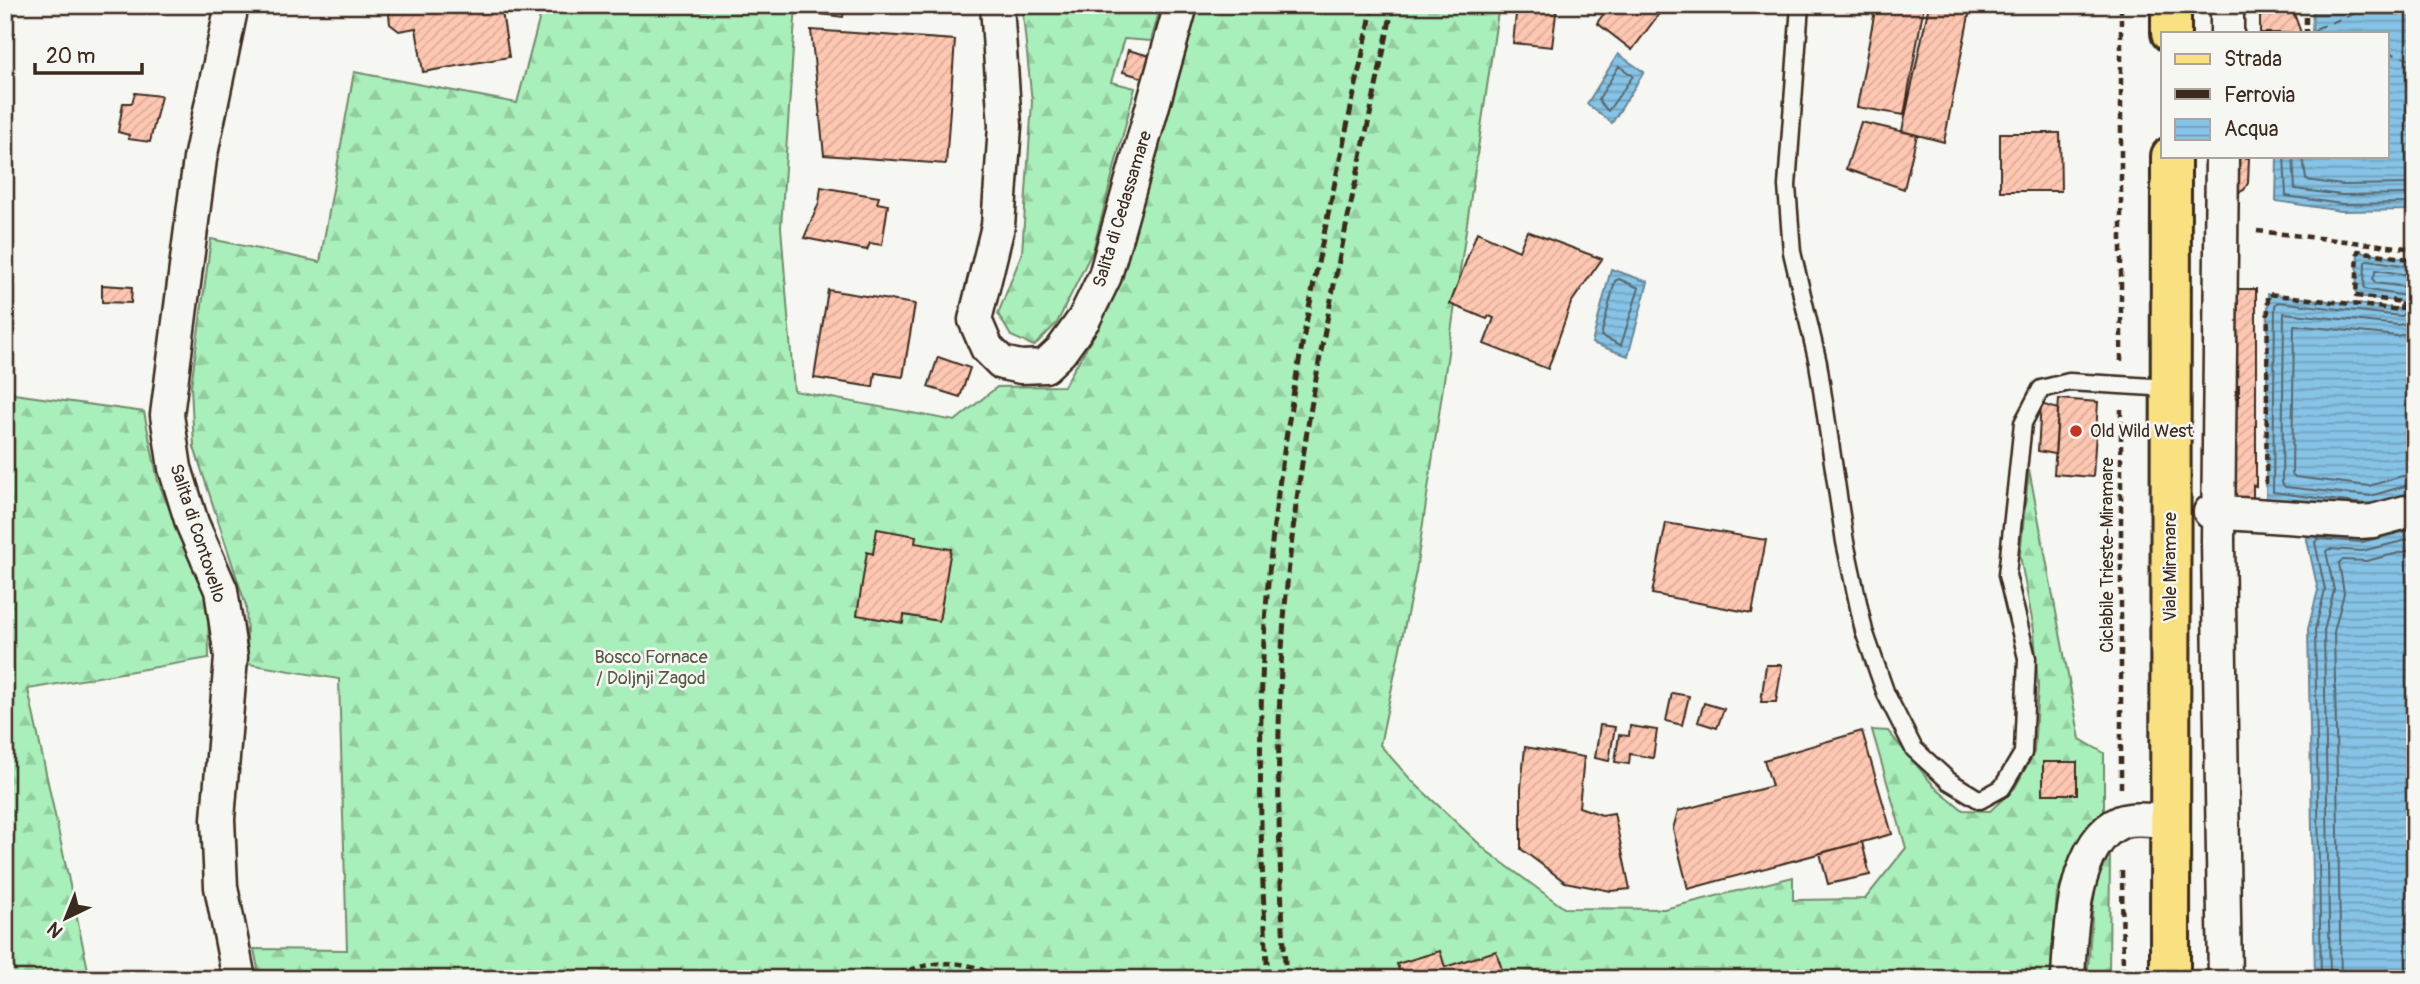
<svg xmlns="http://www.w3.org/2000/svg" width="2420" height="984" font-family="Pangolin,sans-serif">
	<style>
		.forest { fill: url(#forest-firs); stroke: #728c6c; stroke-width: 2 }
		.water { fill: url(#water-rules); stroke: #688696; stroke-width: 2 }
		.lines { fill: none; stroke-linecap: round; stroke-linejoin: round }
		.shore { stroke: #59676e; stroke-width: 2 }
		.ferry { stroke: #52585a; stroke-width: 2; stroke-dasharray: 9 7; stroke-linecap: butt }
		.building { fill: url(#building-hatch); stroke: #3b2a1e; stroke-width: 2 }
		.lane-casing { stroke: #3b2a1e; stroke-width: 21 }
		.street-casing { stroke: #3b2a1e; stroke-width: 37 }
		.primary-casing { stroke: #3b2a1e; stroke-width: 44 }
		.path { stroke: #3b2a1e; stroke-width: 4.5; stroke-dasharray: 7 5; stroke-linecap: butt }
		.lane { stroke: #f6f6f2; stroke-width: 16 }
		.street { stroke: #f6f6f2; stroke-width: 32 }
		.primary { stroke: #f9e181; stroke-width: 38 }
		.rail { stroke: #3b2a1e; stroke-width: 5; stroke-dasharray: 10 5; stroke-linecap: butt }
		.poi-dot { fill: #c8321e; stroke: #f6f6f2; stroke-width: 2.5 }
		.labels { text-anchor: middle; stroke-width: 5; stroke-linejoin: round; paint-order: stroke }
		.street-label { font-size: 18px; fill: #3b2a1e; stroke: #f6f6f2 }
		.poi-label { font-size: 18px; fill: #3b2a1e; stroke: #f6f6f2; text-anchor: start }
		.park-label { font-size: 18px; fill: #565b45; stroke: #f6f6f2 }
	</style>
	<defs>
		<pattern id="forest-firs" width="22" height="20" patternUnits="userSpaceOnUse" patternTransform="scale(1.75)"><rect width="22" height="20" fill="#a9efbb"/><path d="M5 1l3.5 6h-7zM16 11l3.5 6h-7z" fill="#92cda0"/></pattern>
		<pattern id="water-rules" width="6" height="5" patternUnits="userSpaceOnUse" patternTransform="scale(1.75)"><rect width="6" height="5" fill="#86c3e6"/><path d="M0 2.5h6" fill="none" stroke="#6f9fba"/></pattern>
		<pattern id="building-hatch" width="6" height="6" patternUnits="userSpaceOnUse" patternTransform="scale(1.75)"><rect width="6" height="6" fill="#fec7b2"/><path d="M-1 1l2-2M0 6l6-6M5 7l2-2" fill="none" stroke="#dbab99"/></pattern>
	</defs>
	<rect width="100%" height="100%" fill="#f6f6f2"/>
	<filter id="ink" filterUnits="userSpaceOnUse"><feTurbulence type="fractalNoise" baseFrequency=".0143" numOctaves="2"/><feDisplacementMap in="SourceGraphic" scale="14" xChannelSelector="R" yChannelSelector="G"/><feConvolveMatrix kernelMatrix="1 2 1 2 8 2 1 2 1" color-interpolation-filters="sRGB"/></filter>
	<g filter="url(#ink)">
		<path class="forest" d="M 543,5 L 796,5 L 781,227 L 794,391 L 955,421 L 997,387 L 1064,386 L 1096,332 L 1142,207 L 1199,5 L 1499,5 L 1416,571 L 1380,745 L 1412,781 L 1488,852 L 1564,908 L 1664,909 L 1793,877 L 1793,900 L 1865,899 L 1906,848 L 1872,730 L 1888,731 L 1934,786 L 1963,810 L 1990,811 L 2015,788 L 2034,752 L 2038,686 L 2034,630 L 2020,556 L 2029,469 L 2080,739 L 2104,753 L 2104,813 L 2077,841 L 2057,893 L 2050,979 L 260,979 L 254,949 L 347,950 L 339,679 L 248,664 L 246,606 L 194,447 L 191,386 L 211,239 L 320,262 L 354,72 L 517,103 Z
			M 1022,5 L 1161,5 L 1151,41 L 1124,39 L 1111,82 L 1135,88 L 1093,250 L 1057,323 L 1034,346 L 1011,336 L 998,314 L 1022,253 L 1032,102 Z
			M 5,378 L 14,394 L 144,412 L 158,481 L 208,603 L 209,658 L 28,689 L 90,979 L 5,979 Z
			M 2110,848 L 2109,979 L 2087,979 L 2095,881 Z"/>
		<path class="water" d="M 2313,5 L 2415,5 L 2415,210 L 2341,211 L 2276,201 L 2277,156 L 2387,156 L 2387,33 L 2312,33 Z
			M 1618,54 L 1644,72 L 1612,123 L 1587,104 Z
			M 2358,251 L 2415,260 L 2415,507 L 2372,512 L 2266,500 L 2268,294 L 2400,309 L 2402,302 L 2356,296 Z
			M 1611,269 L 1648,282 L 1628,356 L 1592,343 Z
			M 2415,518 L 2415,979 L 2315,979 L 2308,629 L 2318,590 L 2305,531 Z"/>
		<g class="lines">
			<path class="shore" d="M 1619,66 L 1633,76 L 1608,111 L 1598,100 Z
				M 2284,156 L 2286,196 L 2341,204 L 2415,203
				M 2293,156 L 2295,189 L 2341,195 L 2415,194
				M 2303,156 L 2306,180 L 2342,185 L 2415,184
				M 2415,276 L 2376,270 L 2373,279 L 2375,283 L 2405,287 L 2415,294
				M 1619,279 L 1639,288 L 1621,345 L 1601,336 L 1615,281 Z
				M 2415,316 L 2408,323 L 2398,325 L 2284,313 L 2282,483 L 2285,487 L 2370,496 L 2405,486 L 2415,486
				M 2415,331 L 2397,336 L 2294,325 L 2292,474 L 2295,477 L 2369,486 L 2402,476 L 2415,476
				M 2363,504 L 2273,492 L 2275,305 L 2278,302 L 2401,316 L 2408,309 L 2405,296 L 2364,289 L 2365,262 L 2368,260 L 2415,267
				M 2321,979 L 2315,630 L 2325,590 L 2315,542 L 2318,539 L 2362,542 L 2415,529
				M 2330,979 L 2324,631 L 2334,590 L 2326,551 L 2329,549 L 2362,551 L 2415,538
				M 2341,979 L 2334,632 L 2344,593 L 2339,563 L 2342,560 L 2366,561 L 2415,549"/>
			<path class="ferry" d="M 2323,33 L 2312,30 L 2377,5
				M 2387,52 L 2415,61"/>
		</g>
		<path class="building" d="M 397,5 L 501,5 L 509,57 L 423,72 L 416,28 L 399,31 L 390,24 L 389,14 Z
			M 813,5 L 845,5 L 843,17 L 812,13 Z
			M 1517,5 L 1557,5 L 1552,47 L 1513,43 Z
			M 1610,5 L 1662,5 L 1664,7 L 1632,50 L 1597,23 Z
			M 1876,5 L 1924,5 L 1904,115 L 1857,107 Z
			M 1929,5 L 1971,5 L 1944,142 L 1902,131 Z
			M 2260,5 L 2291,5 L 2301,33 L 2260,33 Z
			M 811,30 L 955,40 L 946,164 L 824,155 Z
			M 1128,50 L 1150,56 L 1144,78 L 1123,72 Z
			M 135,93 L 161,96 L 150,142 L 128,139 L 129,135 L 118,132 L 123,103 L 132,103 Z
			M 1861,122 L 1917,135 L 1904,189 L 1846,169 Z
			M 2000,133 L 2060,133 L 2061,191 L 2000,191 Z
			M 2229,156 L 2249,158 L 2248,183 L 2244,190 L 2237,193 Z
			M 821,187 L 879,197 L 877,203 L 888,205 L 882,245 L 870,243 L 867,250 L 804,238 L 819,203 Z
			M 1527,231 L 1602,259 L 1571,303 L 1548,369 L 1484,344 L 1494,318 L 1489,316 L 1487,319 L 1450,304 L 1477,232 L 1519,251 Z
			M 102,285 L 132,287 L 131,303 L 102,302 Z
			M 2233,289 L 2256,289 L 2256,486 L 2253,485 L 2253,499 L 2233,500 L 2233,404 L 2239,404 L 2239,385 L 2233,385 Z
			M 828,290 L 915,304 L 903,377 L 875,373 L 873,387 L 814,378 Z
			M 938,357 L 970,368 L 960,397 L 928,387 Z
			M 2059,399 L 2098,402 L 2093,477 L 2054,474 Z
			M 2041,404 L 2058,409 L 2055,454 L 2038,451 Z
			M 1666,523 L 1766,540 L 1752,613 L 1652,594 Z
			M 877,529 L 916,536 L 915,543 L 951,549 L 939,621 L 904,615 L 903,623 L 857,615 L 867,552 L 873,554 Z
			M 1766,665 L 1782,665 L 1776,702 L 1761,702 Z
			M 1672,693 L 1689,696 L 1682,725 L 1666,721 Z
			M 1704,703 L 1724,709 L 1717,728 L 1698,722 Z
			M 1600,725 L 1615,727 L 1609,761 L 1595,758 Z
			M 1630,726 L 1657,730 L 1653,758 L 1630,754 L 1629,764 L 1615,762 L 1619,735 L 1629,736 Z
			M 1862,731 L 1892,834 L 1688,889 L 1673,829 L 1678,811 L 1772,786 L 1764,760 Z
			M 1525,747 L 1584,757 L 1579,807 L 1602,815 L 1614,813 L 1630,889 L 1611,891 L 1565,882 L 1521,849 L 1521,788 Z
			M 2043,762 L 2077,762 L 2077,794 L 2043,794 Z
			M 1862,842 L 1870,875 L 1828,884 L 1820,853 Z
			M 1440,951 L 1445,967 L 1496,951 L 1505,979 L 1402,979 L 1397,964 Z
			M 1813,969 L 1814,979 L 1794,979 L 1793,971 Z"/>
		<g class="lines">
			<defs>
				<path id="lane" d="M 1800,5 L 1787,186 L 1792,252 L 1818,363 L 1845,542 L 1864,631 L 1886,694 L 1914,749 L 1949,781 L 1980,800 L 2002,788 L 2023,753 L 2027,658 L 2007,575 L 2023,423 L 2041,389 L 2069,382 L 2170,388"/>
				<path id="street" d="M 232,5 L 200,159 L 167,415 L 175,468 L 192,523 L 221,590 L 231,657 L 218,819 L 221,887 L 239,979
					M 997,5 L 1005,126 L 998,226 L 975,320 L 987,348 L 1002,363 L 1021,367 L 1045,366 L 1061,351 L 1084,319 L 1105,276 L 1181,5
					M 2227,33 L 2227,5
					M 2222,156 L 2218,541 L 2225,979
					M 2210,512 L 2359,522 L 2373,521 L 2406,512
					M 2068,979 C 2070,935 2073,842 2121,822 C 2134,817 2156,821 2170,821"/>
				<path id="primary" d="M 2171,33 L 2171,5
					M 2170,979 L 2171,156"/>
			</defs>
			<use href="#lane" class="lane-casing"/>
			<use href="#street" class="street-casing"/>
			<use href="#primary" class="primary-casing"/>
			<path class="path" d="M 2306,5 L 2306,33
				M 2257,231 L 2415,249
				M 2121,361 L 2121,5
				M 2121,409 L 2121,788
				M 2266,484 L 2268,294 L 2401,310 L 2402,302 L 2356,296 L 2358,251 L 2415,260
				M 2122,871 L 2123,979
				M 887,979 C 927,961 962,955 1000,979"/>
			<use href="#lane" class="lane"/>
			<use href="#street" class="street"/>
			<use href="#primary" class="primary"/>
			<path class="rail" d="M 1268,979 C 1258,827 1256,676 1274,525 C 1295,350 1337,177 1373,5
				M 1286,979 C 1277,838 1274,696 1290,556 C 1310,370 1356,188 1393,5"/>
		</g>
	</g>
	<circle class="poi-dot" cx="2076" cy="431" r="7"/>
	<g class="labels">
		<g class="street-label">
			<text transform="translate(1122 209) rotate(-73)" y="6">Salita di Cedassamare</text>
			<text transform="translate(198 533) rotate(72)" y="6">Salita di Contovello</text>
			<text transform="translate(2107 555) rotate(-90)" y="6">Ciclabile Trieste-Miramare</text>
			<text transform="translate(2170 567) rotate(-90)" y="6">Viale Miramare</text>
		</g>
		<g class="poi-label">
			<text x="2090" y="437">Old Wild West</text>
		</g>
		<g class="park-label">
			<text x="651" y="663">Bosco Fornace<tspan x="651" dy="21">/ Doljnji Zagod</tspan></text>
		</g>
	</g>
	<rect width="2420" height="984" fill="none" stroke="#f6f6f2" stroke-width="28"/>
	<rect x="14" y="14" width="2392" height="956" fill="none" stroke="#3b2a1e" stroke-width="2.5" filter="url(#ink)"/>
	<rect x="2161" y="32" width="228" height="126" fill="#f6f6f2" stroke="#aba49d" stroke-width="2"/>
	<rect x="2175" y="54" width="35" height="10" fill="#f9e181" stroke="#aba49d" stroke-width="2"/>
	<text x="2224" y="66" font-size="21" fill="#3b2a1e">Strada</text>
	<rect x="2175" y="89" width="35" height="10" fill="#3b2a1e" stroke="#aba49d" stroke-width="2"/>
	<text x="2224" y="102" font-size="21" fill="#3b2a1e">Ferrovia</text>
	<rect x="2175" y="119" width="35" height="21" fill="url(#water-rules)" stroke="#aba49d" stroke-width="2"/>
	<text x="2224" y="136" font-size="21" fill="#3b2a1e">Acqua</text>
	<g transform="translate(66 918) rotate(223)" stroke="#f6f6f2" stroke-width="5" paint-order="stroke">
	<path d="M0-5L12 26L0 18L-12 26Z" fill="#3b2a1e"/>
	<text y="-10" font-size="19" font-weight="bold" text-anchor="middle" fill="#3b2a1e">N</text>
	</g>
	<path d="M35 63v10h107v-10" fill="none" stroke="#3b2a1e" stroke-width="3.5"/>
	<text x="46" y="63" font-size="21" fill="#3b2a1e" stroke="#f6f6f2" stroke-width="5" paint-order="stroke">20 m</text>
</svg>
